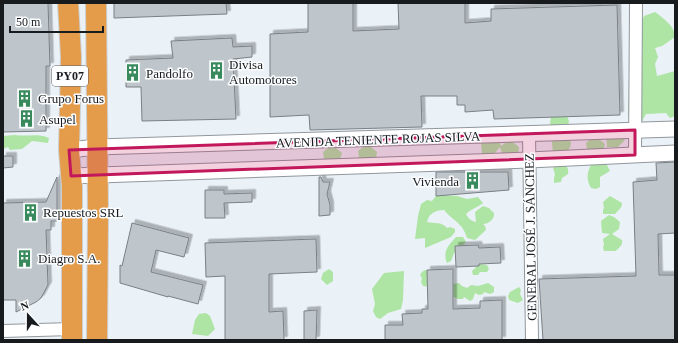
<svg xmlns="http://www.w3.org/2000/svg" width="678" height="343" font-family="'Times New Roman',serif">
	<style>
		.green { fill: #aee5a5 }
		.building { fill: #bfc6cb; stroke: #7a8085; filter: url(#shadow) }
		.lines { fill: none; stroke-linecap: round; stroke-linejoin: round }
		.minor-casing { stroke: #91979d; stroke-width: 14 }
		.tertiary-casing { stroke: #91979d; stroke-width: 17 }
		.trunk-casing { stroke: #cccdcd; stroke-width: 22 }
		.minor { stroke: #fff; stroke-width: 12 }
		.tertiary { stroke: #fff; stroke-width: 15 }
		.trunk { stroke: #e49c4a; stroke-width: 20 }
		.marked { fill: #c2185b; fill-opacity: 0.2; stroke: #c2185b; stroke-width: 3; stroke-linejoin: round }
		.labels { text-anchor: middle; stroke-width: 3; stroke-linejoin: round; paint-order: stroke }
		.shield { fill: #fcfeff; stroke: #5c5f61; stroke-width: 1 }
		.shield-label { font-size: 12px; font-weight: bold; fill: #181b1d }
		.poi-label { font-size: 13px; fill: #181b1d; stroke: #fcfeff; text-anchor: start }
		.street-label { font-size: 13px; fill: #181b1d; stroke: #fcfeff }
	</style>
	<defs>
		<filter id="shadow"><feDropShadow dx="3.5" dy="-3.5" stdDeviation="0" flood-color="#0004"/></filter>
	</defs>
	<rect width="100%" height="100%" fill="#eaf1f7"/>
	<path class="green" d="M 655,12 C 663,18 675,26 675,37 L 662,46 L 655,48 L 658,57 L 655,64 L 657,76 L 675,71 L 675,116 L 670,118 L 666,113 L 646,114 L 641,123 L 629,119 L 628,112 L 629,84 L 639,80 L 638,61 L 643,51 C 635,36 638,31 644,16 Z
		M 567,116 L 569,121 L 568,126 L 553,131 L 550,123 L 551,117 Z
		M 15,135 C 27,137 37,133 49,138 L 48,143 L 32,141 L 22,149 L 10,150 L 8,147 L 3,149 L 3,136 Z
		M 606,135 L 625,136 C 626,142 621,143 618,147 L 607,147 Z
		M 560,136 L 566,138 L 571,142 C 571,153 562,152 553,153 L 552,142 Z
		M 593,137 L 599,139 L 605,144 L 603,151 L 586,151 L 587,149 L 586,143 Z
		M 497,141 L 500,143 L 501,146 L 508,141 L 514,143 L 519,147 L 518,154 L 500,154 L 502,153 L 500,147 L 494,154 L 482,154 L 481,142 Z
		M 366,145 L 371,147 L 377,152 L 376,158 L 358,159 L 359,156 L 358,151 Z
		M 331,146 L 336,148 L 342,153 L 340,159 L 323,160 L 324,158 L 323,152 Z
		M 598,162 L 606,163 L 610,171 L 600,177 L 600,187 L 596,189 L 591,188 C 586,180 587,172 591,165 Z
		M 559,163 C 566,165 569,167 568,174 L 562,178 L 561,182 L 554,183 L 554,178 L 555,174 L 553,168 Z
		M 443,195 L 457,196 L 467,199 L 478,197 L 483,203 C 478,207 471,209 466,214 C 468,218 471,221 476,222 L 475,212 L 483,206 L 489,208 L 494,213 C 495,219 489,224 483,224 L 485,226 L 486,230 L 475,240 L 467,238 C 463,223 453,221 444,210 C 436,210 429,213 427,222 C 435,224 441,221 447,228 L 450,227 L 455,229 L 455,232 L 451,237 L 425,248 L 425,238 L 415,239 L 418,216 L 421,204 L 427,200 L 432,201 L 436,196 Z
		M 610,196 L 622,203 C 622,209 618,210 615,214 L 603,214 L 603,210 L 604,208 L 603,202 Z
		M 609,215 L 614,217 L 620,222 L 619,229 L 612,234 L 622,240 C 623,246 619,247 616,251 L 604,251 L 603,247 L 604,245 L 603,239 L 610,234 L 602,233 L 601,221 Z
		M 456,237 L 463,237 L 466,242 L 454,253 L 451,261 L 447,263 C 442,251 449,245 456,237 Z
		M 479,264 L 487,265 L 489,269 L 487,272 L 480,272 L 478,275 L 473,275 L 472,271 Z
		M 329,269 L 333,272 L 333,281 L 327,285 L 321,279 L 323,273 Z
		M 425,270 L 428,271 L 429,287 L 423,286 L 421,282 L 422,278 L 420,275 L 422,272 Z
		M 404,271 L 403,300 L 401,309 L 388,313 L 380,319 L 376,317 L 373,311 L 375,304 L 372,289 L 384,273 Z
		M 459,283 L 462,286 L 467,288 L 471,285 L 478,286 L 488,283 L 494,287 L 494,292 L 490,294 L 484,292 L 483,294 L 479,295 L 475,293 L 473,299 L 470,301 L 464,297 L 463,299 L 458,299 L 452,296 L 453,284 Z
		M 519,287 L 521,290 L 520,294 L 523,300 L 518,303 L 509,300 L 508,296 L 510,292 Z
		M 206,313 L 210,316 L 215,329 L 208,336 L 192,334 L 195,320 L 199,314 Z"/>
	<path class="building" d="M 3,3 L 48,3 L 50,66 L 46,66 L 46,131 L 3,132 Z
		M 114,3 L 226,3 L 227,14 L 114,18 Z
		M 308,3 L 353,3 L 353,31 L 399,29 L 398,3 L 465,3 L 465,23 L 491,21 L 491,9 L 617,5 L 620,115 L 494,119 L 493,110 L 465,112 L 465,105 L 457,105 L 457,96 L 421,96 L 422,127 L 310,130 L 309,115 L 270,117 L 270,34 L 308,32 Z
		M 232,38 L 233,47 L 252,46 L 252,57 L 233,59 L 236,119 L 142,121 L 141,87 L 126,87 L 126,60 L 173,58 L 171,41 Z
		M 3,156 L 13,156 L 13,167 L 3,168 Z
		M 675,162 L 675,233 L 658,234 L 659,275 L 675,275 L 675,340 L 543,340 L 539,279 L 636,276 L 633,182 L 657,180 L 656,163 Z
		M 436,172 L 508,172 L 509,190 L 436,196 Z
		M 57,177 L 57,221 L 51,221 L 51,230 L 46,230 L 48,285 L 41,298 L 36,302 L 16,312 L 16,300 L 3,300 L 3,203 L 46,202 Z
		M 319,177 L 321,177 L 323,182 L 330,182 L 327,194 L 330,205 L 330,215 L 319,216 Z
		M 205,190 L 224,190 L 224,194 L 252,193 L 252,202 L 224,203 L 225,218 L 205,218 Z
		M 132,223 L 189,238 L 184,257 L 156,250 L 151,272 L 203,285 L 198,304 L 168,296 L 168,297 L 120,283 L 120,265 L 122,266 Z
		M 316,239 L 317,272 L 269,274 L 269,312 L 283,311 L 284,340 L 225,340 L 225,276 L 206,277 L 205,243 Z
		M 478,245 L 479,248 L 500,247 L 501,263 L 479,264 L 479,266 L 456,267 L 455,246 Z
		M 453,269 L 453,309 L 480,308 L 480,301 L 502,300 L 502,340 L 385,340 L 385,325 L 403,325 L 402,314 L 422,313 L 422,309 L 428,309 L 427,270 Z
		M 317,310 L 316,340 L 304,340 L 304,311 Z"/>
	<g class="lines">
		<defs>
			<path id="minor" d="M 529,134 L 532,340
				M 635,155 L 636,3
				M 3,331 L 72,329"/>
			<path id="tertiary" d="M 69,150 L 97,147 L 675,129
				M 71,176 L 529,160 L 675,153"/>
			<path id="trunk" d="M 68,3 L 71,57 L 69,150 L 72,187 L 72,340
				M 96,3 L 98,214 L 97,340"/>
		</defs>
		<use href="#minor" class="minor-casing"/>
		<use href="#tertiary" class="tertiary-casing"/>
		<use href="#trunk" class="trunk-casing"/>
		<use href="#minor" class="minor"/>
		<use href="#tertiary" class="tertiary"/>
		<use href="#trunk" class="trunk"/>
	</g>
	<path class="marked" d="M 635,130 L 635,155 L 71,176 L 69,150 Z"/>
	<defs>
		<symbol id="building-bare" viewBox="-9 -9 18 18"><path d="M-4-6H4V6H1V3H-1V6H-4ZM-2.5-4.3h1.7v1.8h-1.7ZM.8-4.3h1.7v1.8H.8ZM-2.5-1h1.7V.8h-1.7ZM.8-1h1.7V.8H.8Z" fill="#388a5c" stroke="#fcfeff" stroke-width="2.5" paint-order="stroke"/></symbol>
	</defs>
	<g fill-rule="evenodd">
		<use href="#building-bare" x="204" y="58" width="25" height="25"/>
		<use href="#building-bare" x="120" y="60" width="25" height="25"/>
		<use href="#building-bare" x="12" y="86" width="25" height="25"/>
		<use href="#building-bare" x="14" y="106" width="25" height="25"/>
		<use href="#building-bare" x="460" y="168" width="25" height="25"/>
		<use href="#building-bare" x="18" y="200" width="25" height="25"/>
		<use href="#building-bare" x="12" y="246" width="25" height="25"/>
	</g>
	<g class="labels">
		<rect class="shield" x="52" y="66" width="36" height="20" rx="3"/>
		<g class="shield-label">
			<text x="70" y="80">PY07</text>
		</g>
		<g class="poi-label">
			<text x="229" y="69">Divisa<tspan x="229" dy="15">Automotores</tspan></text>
			<text x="146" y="78">Pandolfo</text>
			<text x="38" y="103">Grupo Forus</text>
			<text x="39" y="124">Asupel</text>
			<text x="459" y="186" text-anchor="end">Vivienda</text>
			<text x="43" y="217">Repuestos SRL</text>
			<text x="38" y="263">Diagro S.A.</text>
		</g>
		<g class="street-label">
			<text transform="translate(378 139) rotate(-2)" y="5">AVENIDA TENIENTE ROJAS SILVA</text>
			<text transform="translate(530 237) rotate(-91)" y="5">GENERAL JOSÉ J. SÁNCHEZ</text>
		</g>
	</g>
	<rect width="678" height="343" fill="none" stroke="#181b1d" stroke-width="8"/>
	<g transform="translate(28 315) rotate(339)" stroke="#fcfeff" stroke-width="3" paint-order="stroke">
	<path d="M0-3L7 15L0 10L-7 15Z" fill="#181b1d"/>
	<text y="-6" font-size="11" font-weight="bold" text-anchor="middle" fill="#181b1d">N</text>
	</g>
	<path d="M10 26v6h93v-6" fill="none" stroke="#181b1d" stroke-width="2"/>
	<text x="16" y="26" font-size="12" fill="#181b1d" stroke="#fcfeff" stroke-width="3" paint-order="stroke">50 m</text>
</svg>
